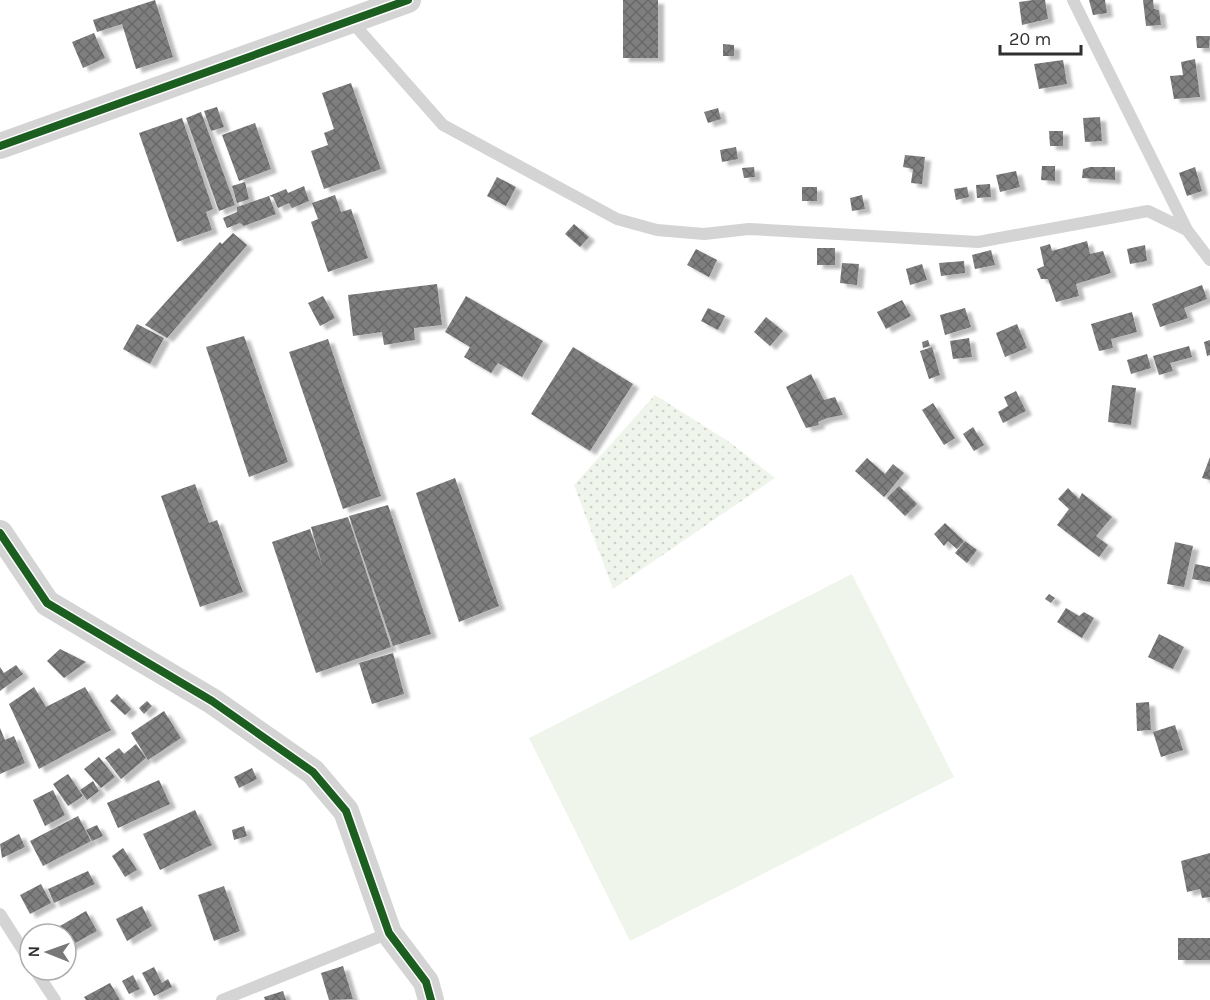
<svg xmlns="http://www.w3.org/2000/svg" width="1210" height="1000" font-family="Karla,sans-serif">
	<style>
		.green { fill: #f0f5ec }
		.garden { fill: url(#garden-dots) }
		.building { fill: url(#building-cross-hatch); filter: url(#shadow) }
		.lines { fill: none; stroke-linecap: round; stroke-linejoin: round }
		.service { stroke: #d4d4d4; stroke-width: 12 }
		.minor { stroke: #d4d4d4; stroke-width: 26 }
		.cycleway-casing { stroke: #fff; stroke-width: 11 }
		.cycleway { stroke: #1b5e20; stroke-width: 8 }
	</style>
	<defs>
		<pattern id="garden-dots" width="8" height="8" patternUnits="userSpaceOnUse" patternTransform="scale(1.5)"><rect width="8" height="8" fill="#f0f5ec"/><path d="M2 2h.1M6 6h.1" fill="none" stroke="#ced2cb" stroke-width="1.8" stroke-linecap="round"/></pattern>
		<pattern id="building-cross-hatch" width="8" height="8" patternUnits="userSpaceOnUse" patternTransform="scale(1.5)"><rect width="8" height="8" fill="#7f7f7f"/><path d="M0 0l8 8M0 8l8-8" fill="none" stroke="#686868"/></pattern>
		<filter id="shadow"><feDropShadow dx="6" dy="4" stdDeviation="1.5" flood-color="#0004"/></filter>
	</defs>
	<rect width="100%" height="100%" fill="#fff"/>
	<path class="green" d="M 852,574 L 954,777 L 630,941 L 529,738 Z"/>
	<path class="garden" d="M 655,395 L 728,441 L 775,478 L 613,589 L 574,485 Z"/>
	<path class="building" d="M 155,0 L 173,57 L 136,69 L 122,24 L 97,32 L 93,20 Z
		M 623,0 L 658,0 L 658,58 L 623,58 Z
		M 1033,0 L 1045,0 L 1048,19 L 1022,25 L 1019,2 Z
		M 1089,0 L 1105,0 L 1107,13 L 1093,15 Z
		M 1143,0 L 1153,0 L 1154,9 L 1159,10 L 1161,25 L 1146,26 Z
		M 94,33 L 105,58 L 83,68 L 72,42 Z
		M 1196,36 L 1210,36 L 1209,48 L 1197,48 Z
		M 723,44 L 734,45 L 734,56 L 723,56 Z
		M 1195,59 L 1200,97 L 1174,99 L 1170,76 L 1183,75 L 1181,62 Z
		M 1063,60 L 1067,84 L 1039,89 L 1034,64 Z
		M 351,83 L 381,169 L 324,189 L 311,151 L 328,145 L 324,133 L 334,129 L 322,93 Z
		M 217,107 L 224,127 L 211,131 L 204,111 Z
		M 718,108 L 721,119 L 708,123 L 704,112 Z
		M 201,112 L 235,205 L 219,211 L 186,118 Z
		M 1100,117 L 1102,141 L 1085,142 L 1083,118 Z
		M 182,118 L 213,209 L 206,212 L 212,230 L 177,242 L 139,133 Z
		M 255,123 L 271,169 L 239,181 L 222,135 Z
		M 1049,131 L 1063,131 L 1063,146 L 1050,146 Z
		M 736,147 L 738,159 L 722,162 L 720,150 Z
		M 905,155 L 925,157 L 922,184 L 911,183 L 913,169 L 903,167 Z
		M 1042,166 L 1055,166 L 1055,181 L 1041,180 Z
		M 754,167 L 755,177 L 744,178 L 742,168 Z
		M 1090,167 L 1115,167 L 1115,180 L 1082,178 L 1083,169 Z
		M 1195,167 L 1202,191 L 1187,196 L 1179,173 Z
		M 1016,171 L 1020,187 L 1000,192 L 996,175 Z
		M 497,177 L 516,187 L 506,206 L 487,196 Z
		M 245,182 L 249,199 L 237,203 L 232,186 Z
		M 990,184 L 991,197 L 977,198 L 976,185 Z
		M 304,186 L 309,201 L 292,208 L 289,203 L 278,208 L 273,197 L 269,196 L 286,189 L 288,193 Z
		M 802,187 L 817,187 L 817,201 L 802,201 Z
		M 967,187 L 969,197 L 956,200 L 954,189 Z
		M 335,195 L 341,212 L 351,209 L 368,258 L 328,272 L 311,222 L 318,219 L 312,203 Z
		M 862,195 L 865,209 L 852,211 L 850,198 Z
		M 269,196 L 276,214 L 244,226 L 240,223 L 227,228 L 223,218 L 237,212 L 237,207 Z
		M 574,224 L 589,237 L 580,247 L 565,234 Z
		M 233,233 L 247,245 L 167,338 L 145,325 L 220,242 L 222,244 Z
		M 1087,241 L 1090,254 L 1103,251 L 1111,273 L 1076,284 L 1079,296 L 1056,302 L 1048,279 L 1041,279 L 1037,269 L 1044,266 L 1040,247 L 1050,244 L 1052,251 Z
		M 1145,245 L 1147,261 L 1130,264 L 1127,249 Z
		M 817,248 L 835,248 L 835,265 L 817,265 Z
		M 696,249 L 717,260 L 709,277 L 687,265 Z
		M 991,250 L 995,265 L 975,269 L 972,255 Z
		M 964,261 L 965,273 L 941,276 L 939,263 Z
		M 842,263 L 859,264 L 857,285 L 840,283 Z
		M 922,264 L 927,280 L 910,285 L 906,269 Z
		M 437,284 L 442,325 L 414,328 L 415,340 L 384,345 L 382,332 L 353,336 L 348,295 Z
		M 1202,285 L 1207,299 L 1184,308 L 1188,318 L 1160,327 L 1152,304 Z
		M 323,296 L 335,318 L 320,326 L 308,303 Z
		M 466,296 L 543,341 L 522,377 L 498,363 L 491,373 L 464,357 L 470,347 L 445,332 Z
		M 902,300 L 911,316 L 886,329 L 877,312 Z
		M 708,308 L 725,316 L 718,330 L 701,321 Z
		M 965,308 L 971,327 L 945,335 L 940,315 Z
		M 1132,312 L 1137,332 L 1111,339 L 1113,348 L 1099,351 L 1091,324 Z
		M 766,317 L 783,331 L 770,346 L 754,332 Z
		M 137,324 L 164,338 L 150,364 L 123,349 Z
		M 1017,324 L 1027,348 L 1005,357 L 996,333 Z
		M 244,336 L 288,462 L 249,477 L 206,347 Z
		M 969,338 L 972,357 L 953,359 L 950,341 Z
		M 328,339 L 381,496 L 343,509 L 289,352 Z
		M 928,340 L 930,346 L 923,348 L 922,342 Z
		M 1210,340 L 1210,355 L 1207,356 L 1204,342 Z
		M 1189,346 L 1192,357 L 1170,363 L 1173,371 L 1159,375 L 1153,356 Z
		M 573,347 L 633,384 L 590,451 L 531,414 Z
		M 932,347 L 940,375 L 929,379 L 920,351 Z
		M 1147,354 L 1151,368 L 1131,374 L 1127,360 Z
		M 811,374 L 824,400 L 835,397 L 843,415 L 827,418 L 818,422 L 819,425 L 806,428 L 786,387 Z
		M 1112,385 L 1136,388 L 1131,425 L 1108,422 Z
		M 1016,391 L 1026,411 L 1003,423 L 998,412 L 1008,406 L 1004,397 Z
		M 933,403 L 955,438 L 944,445 L 922,410 Z
		M 973,427 L 984,445 L 974,451 L 963,434 Z
		M 1210,457 L 1210,480 L 1202,478 Z
		M 867,458 L 885,474 L 893,464 L 904,473 L 884,497 L 855,471 Z
		M 455,478 L 499,606 L 459,622 L 416,493 Z
		M 195,484 L 209,523 L 217,520 L 243,592 L 200,607 L 161,496 Z
		M 899,486 L 917,504 L 905,516 L 887,498 Z
		M 1068,488 L 1079,499 L 1082,493 L 1112,517 L 1096,536 L 1108,545 L 1099,557 L 1057,525 L 1069,509 L 1058,499 Z
		M 388,505 L 431,634 L 393,646 L 349,516 Z
		M 348,517 L 391,647 L 316,673 L 272,542 L 310,529 L 323,568 L 311,527 Z
		M 945,523 L 964,541 L 957,549 L 948,541 L 944,546 L 934,534 Z
		M 965,541 L 977,550 L 967,563 L 955,553 Z
		M 1175,542 L 1193,546 L 1184,587 L 1167,584 Z
		M 1195,564 L 1210,567 L 1210,582 L 1192,579 Z
		M 1049,594 L 1055,598 L 1051,603 L 1045,599 Z
		M 1066,608 L 1079,616 L 1084,612 L 1094,618 L 1082,638 L 1057,622 Z
		M 1159,634 L 1184,647 L 1173,669 L 1148,657 Z
		M 60,649 L 86,662 L 64,678 L 47,661 Z
		M 393,653 L 404,694 L 372,704 L 359,663 Z
		M 16,665 L 23,674 L 0,691 L 0,667 L 4,673 Z
		M 34,687 L 46,707 L 85,687 L 111,730 L 39,769 L 9,704 Z
		M 117,694 L 131,709 L 125,715 L 110,701 Z
		M 147,701 L 152,706 L 144,714 L 139,708 Z
		M 1149,702 L 1151,730 L 1137,731 L 1136,703 Z
		M 164,711 L 181,738 L 148,760 L 131,733 Z
		M 1175,725 L 1183,750 L 1161,757 L 1153,732 Z
		M 0,728 L 5,740 L 14,736 L 25,763 L 0,774 Z
		M 136,744 L 146,758 L 121,779 L 105,758 L 119,748 L 124,754 Z
		M 99,757 L 115,777 L 101,788 L 84,769 Z
		M 252,768 L 257,779 L 239,788 L 234,777 Z
		M 68,774 L 83,796 L 68,806 L 53,784 Z
		M 159,780 L 170,804 L 118,828 L 107,803 Z
		M 93,781 L 99,791 L 87,800 L 80,790 Z
		M 53,790 L 65,815 L 45,826 L 33,800 Z
		M 195,810 L 212,845 L 160,870 L 143,834 Z
		M 78,816 L 91,841 L 43,866 L 30,841 Z
		M 97,825 L 103,836 L 92,841 L 86,830 Z
		M 244,826 L 247,836 L 234,840 L 232,830 Z
		M 19,834 L 25,847 L 2,858 L 0,844 Z
		M 123,848 L 137,870 L 125,877 L 112,856 Z
		M 1210,853 L 1210,897 L 1202,898 L 1200,889 L 1187,892 L 1181,861 Z
		M 88,871 L 95,884 L 54,903 L 48,889 Z
		M 41,884 L 51,903 L 30,914 L 20,895 Z
		M 224,886 L 240,931 L 214,941 L 198,895 Z
		M 142,906 L 152,926 L 127,941 L 116,919 Z
		M 86,911 L 97,931 L 66,948 L 66,934 L 55,934 L 53,930 Z
		M 1178,938 L 1210,938 L 1210,960 L 1178,960 Z
		M 343,966 L 353,999 L 329,1000 L 321,973 Z
		M 154,967 L 162,983 L 168,979 L 172,987 L 154,996 L 142,973 Z
		M 133,975 L 140,989 L 129,994 L 122,981 Z
		M 110,983 L 120,1000 L 86,1000 L 84,997 Z
		M 283,991 L 286,1000 L 265,1000 L 264,997 Z"/>
	<g class="lines">
		<path class="service" d="M 1073,0 L 1187,230 L 1210,260
			M 352,22 L 443,125 L 617,219 L 657,230 L 704,234 L 749,229 L 978,242 L 1148,211 L 1187,230
			M 0,914 L 30,961
			M 35,970 L 55,1000
			M 222,1000 L 389,933"/>
		<path class="minor" d="M 0,146 L 408,0
			M 0,533 L 47,603 L 212,701 L 313,772 L 346,811 L 389,933 L 426,982 L 431,1000"/>
		<defs>
			<path id="cycleway" d="M 0,146 L 408,0
				M 0,533 L 47,603 L 212,701 L 313,772 L 346,811 L 389,933 L 426,982 L 431,1000"/>
		</defs>
		<use href="#cycleway" class="cycleway-casing"/>
		<use href="#cycleway" class="cycleway"/>
	</g>
	<g transform="translate(48 952) rotate(271)"><circle r="28" fill="#ffffff" stroke="#acacac" stroke-width="1.5"/>
	<path d="M0-4.5L10 22L0 15L-10 22Z" fill="#787878"/>
	<text y="-9" font-size="16" font-weight="bold" text-anchor="middle" fill="#2f2f2f">N</text>
	</g>
	<path d="M1000 45v9h81v-9" fill="none" stroke="#2f2f2f" stroke-width="3"/>
	<text x="1009" y="45" font-size="18" fill="#2f2f2f" stroke="#ffffff" stroke-width="4.5" paint-order="stroke">20 m</text>
</svg>
